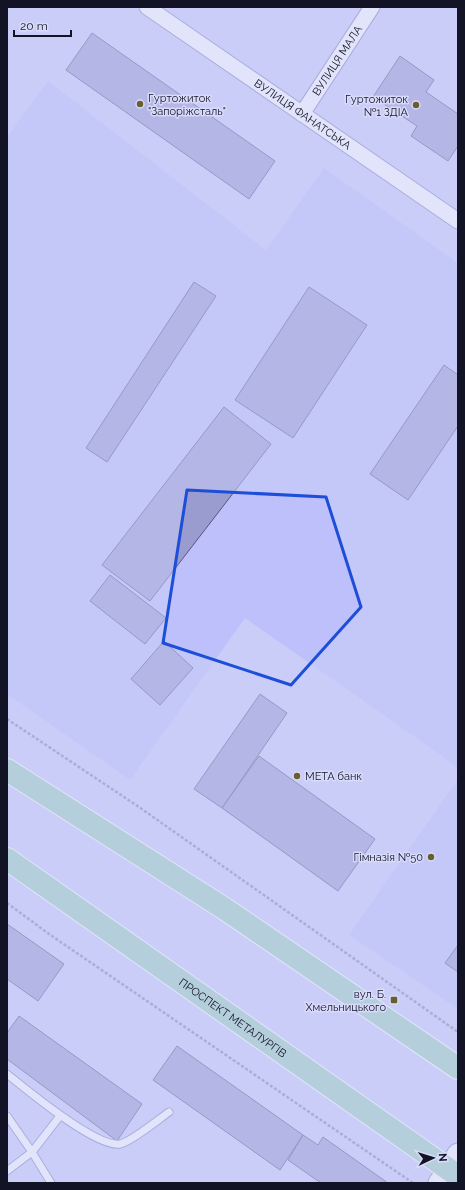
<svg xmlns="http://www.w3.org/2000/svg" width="465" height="1190" font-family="Raleway,sans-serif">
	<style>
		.built { fill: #bdc0fb }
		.building { fill: #9a9ccf; stroke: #565785 }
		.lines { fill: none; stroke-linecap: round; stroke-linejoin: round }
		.lane-casing { stroke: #8486b7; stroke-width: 9 }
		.street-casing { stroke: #8486b7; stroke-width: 17 }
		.secondary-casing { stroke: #8486b7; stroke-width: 23 }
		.primary-casing { stroke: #fff; stroke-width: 24 }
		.path { stroke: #8486a8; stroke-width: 2.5; stroke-dasharray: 3 2; stroke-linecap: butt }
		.lane { stroke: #fff; stroke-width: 7 }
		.street { stroke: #fff; stroke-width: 15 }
		.secondary { stroke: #fff; stroke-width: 21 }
		.primary { stroke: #9ad0b8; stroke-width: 22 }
		.marked { fill: none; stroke: #1d4ed8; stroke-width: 3; stroke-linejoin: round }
		.poi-dot { fill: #67602d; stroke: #d9dbfb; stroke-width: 1.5 }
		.labels { text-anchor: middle; stroke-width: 3; stroke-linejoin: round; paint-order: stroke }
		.street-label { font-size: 11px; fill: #131326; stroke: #d9dbfb }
		.poi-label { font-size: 11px; fill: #131326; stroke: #d9dbfb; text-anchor: end }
	</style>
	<rect width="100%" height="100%" fill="#cacdf8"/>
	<path class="built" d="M 48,81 L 266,250 L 324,168 L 458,263 L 458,769 L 442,756 L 245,618 L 130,780 L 7,694 L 7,137 Z
		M 458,779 L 458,1009 L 349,935 Z"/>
	<path class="building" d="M 92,33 L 275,161 L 249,199 L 66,70 Z
		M 400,56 L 434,80 L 426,92 L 458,114 L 458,146 L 448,161 L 411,136 L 417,126 L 373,97 Z
		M 194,282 L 216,296 L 107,462 L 86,448 Z
		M 309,287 L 367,325 L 293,438 L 235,400 Z
		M 444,365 L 458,375 L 458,426 L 408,500 L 370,474 Z
		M 224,407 L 271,444 L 150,601 L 102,565 Z
		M 110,575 L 166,618 L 145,644 L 90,601 Z
		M 164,641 L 193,668 L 160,705 L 131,679 Z
		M 260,694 L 287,713 L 222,808 L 194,789 Z
		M 259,756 L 375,839 L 338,891 L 222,808 Z
		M 7,924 L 64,964 L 38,1001 L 7,979 Z
		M 458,945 L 458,972 L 445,963 Z
		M 19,1016 L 142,1104 L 117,1141 L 7,1059 L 7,1033 Z
		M 177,1046 L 303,1135 L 280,1170 L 153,1080 Z
		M 303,1135 L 318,1145 L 323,1137 L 388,1183 L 321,1183 L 288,1160 Z"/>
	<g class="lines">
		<defs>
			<path id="lane" d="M 7,1074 C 27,1090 96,1148 120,1144 C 131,1142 159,1119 169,1112
				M 7,1116 L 32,1152 L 51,1183
				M 7,1171 L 32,1152 L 60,1116"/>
			<g id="street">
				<path id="s1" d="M 147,7 L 458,221"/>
				<path id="s2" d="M 302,114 L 372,7"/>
			</g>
			<path id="secondary" d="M 439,1183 L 458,1154"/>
			<g id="primary">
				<path d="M 7,770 L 225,909 L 458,1068"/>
				<path id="s3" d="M 7,859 L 458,1176"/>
			</g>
		</defs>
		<use href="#lane" class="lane-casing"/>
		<use href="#street" class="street-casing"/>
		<use href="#secondary" class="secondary-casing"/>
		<use href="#primary" class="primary-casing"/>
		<path class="path" d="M 7,719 L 139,807 L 458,1032
			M 7,903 L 49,934 L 413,1183"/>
		<use href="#lane" class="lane"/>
		<use href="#street" class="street"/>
		<use href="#secondary" class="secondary"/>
		<use href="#primary" class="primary"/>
	</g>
	<path d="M0 0H465V1190H0ZM 187,490 L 326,497 L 361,607 L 291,685 L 163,643 Z" fill="#cacdf8" fill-opacity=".55" fill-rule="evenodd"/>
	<path class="marked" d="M 187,490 L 326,497 L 361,607 L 291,685 L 163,643 Z"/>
	<g class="poi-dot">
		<circle cx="140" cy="104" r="4"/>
		<circle cx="416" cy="105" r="4"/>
		<circle cx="297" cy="776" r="4"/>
		<circle cx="431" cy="857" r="4"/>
		<rect x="390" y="996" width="8" height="8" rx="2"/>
	</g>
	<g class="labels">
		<g class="street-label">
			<text dy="4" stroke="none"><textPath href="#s2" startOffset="64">ВУЛИЦЯ МАЛА</textPath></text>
			<text dy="4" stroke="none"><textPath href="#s1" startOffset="189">ВУЛИЦЯ ФАНАТСЬКА</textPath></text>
			<text dy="4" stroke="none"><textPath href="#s3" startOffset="276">ПРОСПЕКТ МЕТАЛУРГІВ</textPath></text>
		</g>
		<g class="poi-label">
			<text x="148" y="102" text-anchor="start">Гуртожиток<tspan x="148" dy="13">"Запоріжсталь"</tspan></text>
			<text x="408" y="103">Гуртожиток<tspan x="408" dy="13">№1 ЗДІА</tspan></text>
			<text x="305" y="780" text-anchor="start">МЕТА банк</text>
			<text x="423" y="861">Гімназія №50</text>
			<text x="386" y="998">вул. Б.<tspan x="386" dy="13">Хмельницького</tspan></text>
		</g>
	</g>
	<rect width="465" height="1190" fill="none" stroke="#131326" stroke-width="16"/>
	<g transform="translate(433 1158) rotate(86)" stroke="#d9dbfb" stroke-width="3" paint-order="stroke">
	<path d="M0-3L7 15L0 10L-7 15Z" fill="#131326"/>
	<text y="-6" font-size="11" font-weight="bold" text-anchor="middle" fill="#131326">N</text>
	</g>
	<path d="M14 30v6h57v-6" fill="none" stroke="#131326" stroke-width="2"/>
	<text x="20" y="30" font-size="12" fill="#131326" stroke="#d9dbfb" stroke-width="3" paint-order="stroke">20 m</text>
</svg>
